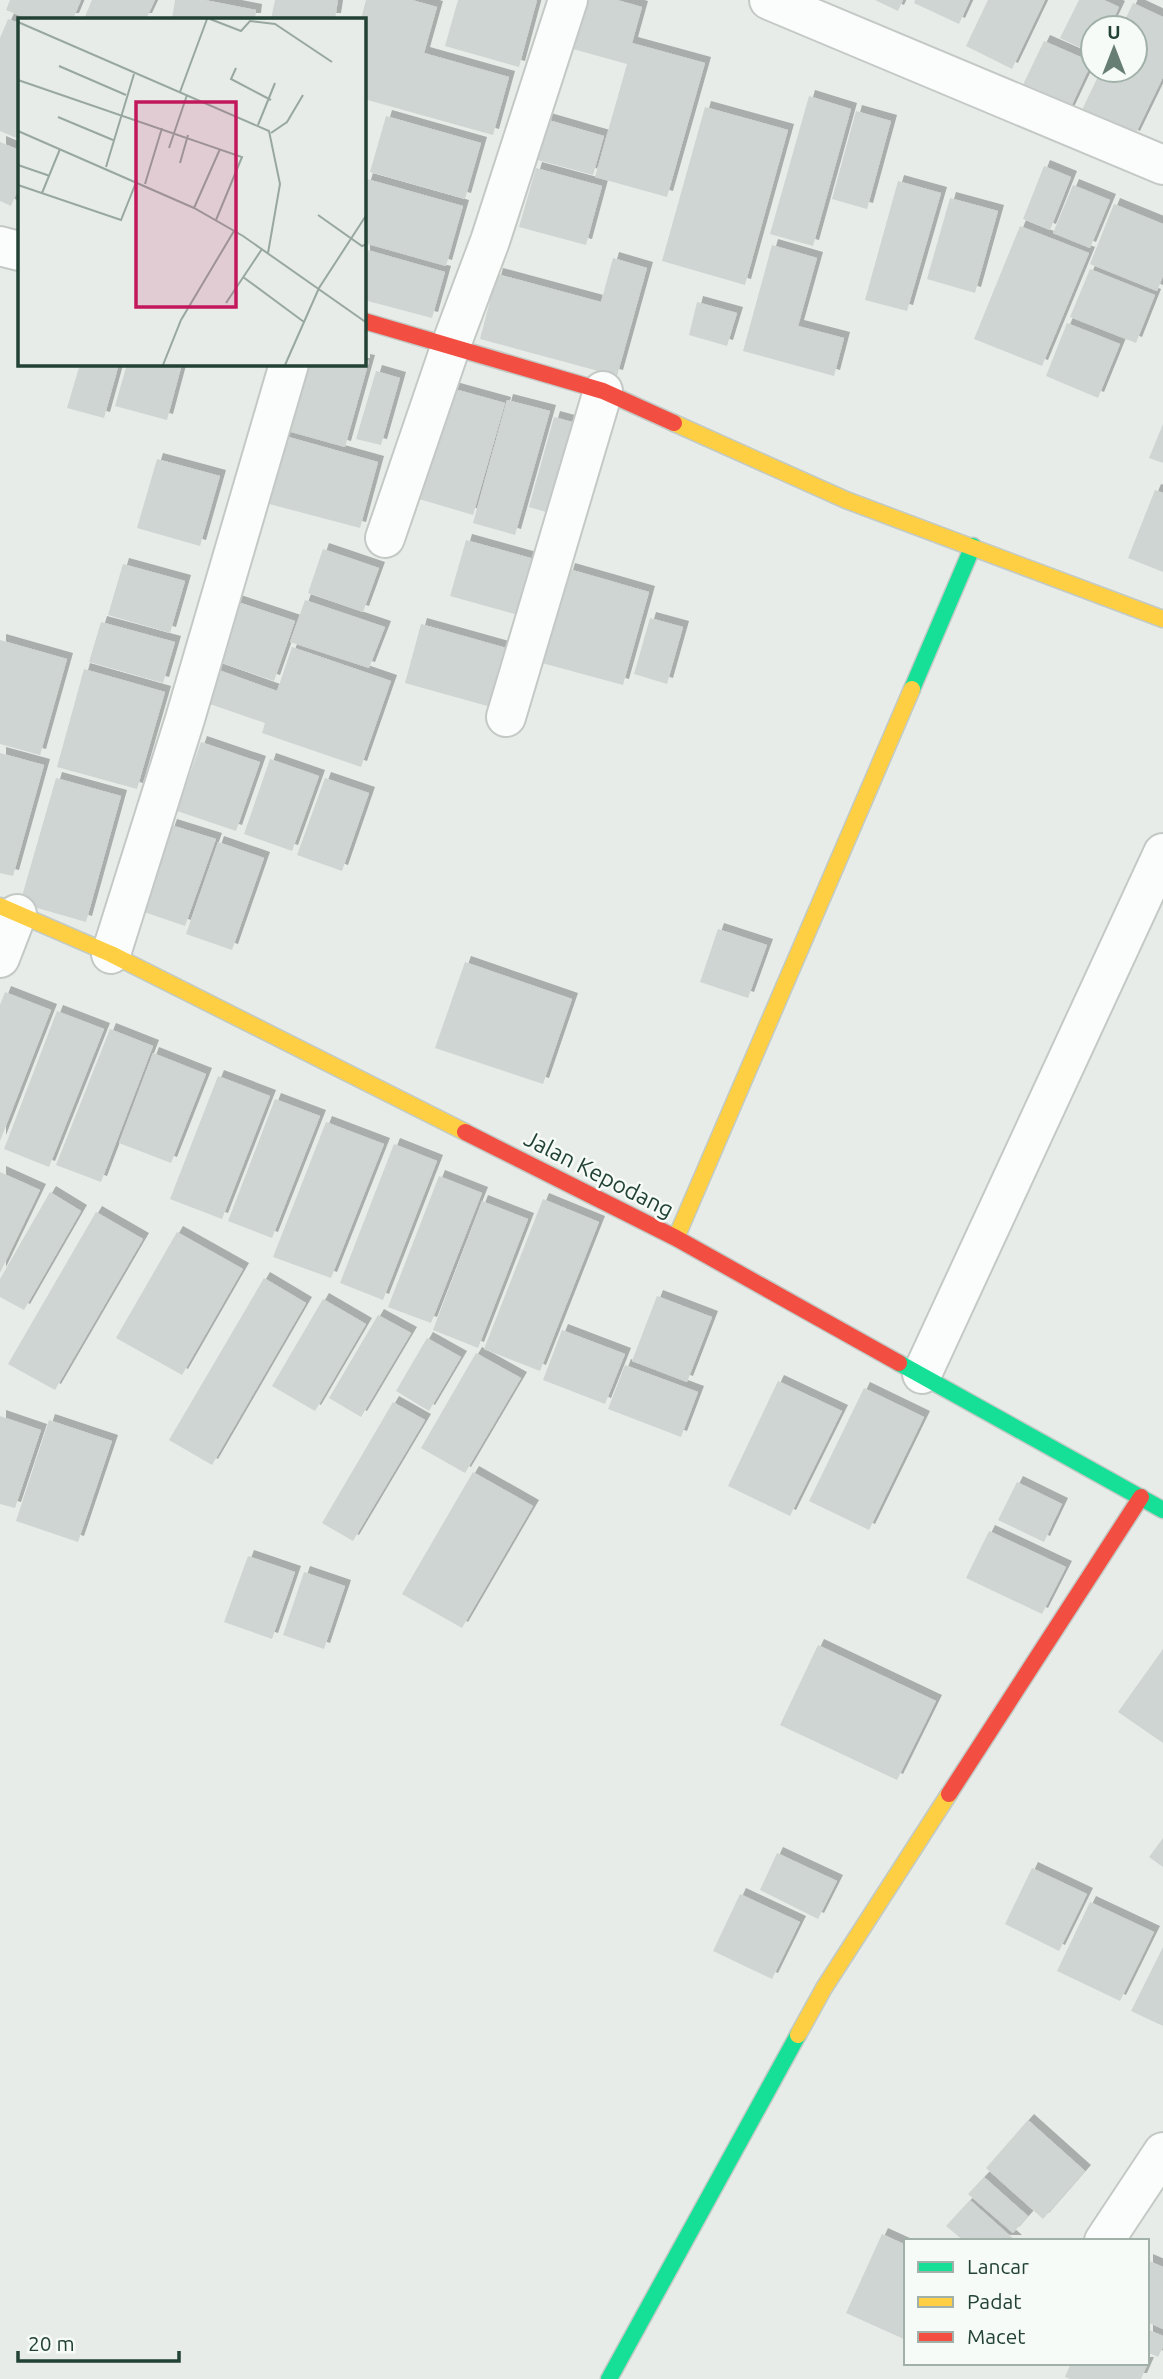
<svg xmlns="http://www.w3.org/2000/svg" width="1163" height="2379" font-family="Ubuntu,sans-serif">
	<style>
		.building { fill: #cfd5d2; filter: url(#shadow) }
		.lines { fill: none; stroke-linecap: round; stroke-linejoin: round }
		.street-casing { stroke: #c4c9c6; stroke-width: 42 }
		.fast-casing { stroke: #c2cac6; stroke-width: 19 }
		.slow-casing { stroke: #c2cac6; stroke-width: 19 }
		.jam-casing { stroke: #c2cac6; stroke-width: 19 }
		.street { stroke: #fbfcfc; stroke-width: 38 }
		.fast { stroke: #16e098; stroke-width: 16 }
		.slow { stroke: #ffcf43; stroke-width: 16 }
		.jam { stroke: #f24e42; stroke-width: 16 }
		.labels { text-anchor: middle; stroke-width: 5; stroke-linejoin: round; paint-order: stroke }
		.street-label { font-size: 23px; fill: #224236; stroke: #f6fbf7 }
		.inset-road { fill: none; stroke: #98a8a1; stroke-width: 2 }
		.view { fill: #c2185b; fill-opacity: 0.15; stroke: #c2185b; stroke-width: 3.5 }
		.inset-edge { fill: none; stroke: #224236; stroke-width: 3.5 }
	</style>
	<defs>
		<filter id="shadow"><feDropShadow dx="6" dy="-6" stdDeviation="0" flood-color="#0004"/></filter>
	</defs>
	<rect width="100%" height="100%" fill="#e7ece9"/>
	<path class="building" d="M 10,0 L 81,0 L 73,19 L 28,19 L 6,10 Z
		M 92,0 L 155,0 L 146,19 L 84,19 Z
		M 175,0 L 205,0 L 256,10 L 255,19 L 172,19 Z
		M 275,0 L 338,0 L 335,19 L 271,19 Z
		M 366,0 L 412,0 L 437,7 L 424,53 L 509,77 L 493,135 L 364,99 L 364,19 L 361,19 Z
		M 458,0 L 537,0 L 519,67 L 445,46 Z
		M 575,0 L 617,0 L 642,7 L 632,43 L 705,63 L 667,197 L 595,177 L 627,64 L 562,46 Z
		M 875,0 L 903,0 L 898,11 Z
		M 915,0 L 970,0 L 959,24 L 914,3 Z
		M 988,0 L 1045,0 L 1012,69 L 966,46 Z
		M 1079,0 L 1104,0 L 1119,7 L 1109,28 L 1093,28 L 1093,54 L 1060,38 Z
		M 1133,3 L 1163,17 L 1163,77 L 1134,137 L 1081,112 L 1101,70 L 1135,70 L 1135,28 L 1121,28 Z
		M 8,19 L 19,23 L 19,139 L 0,131 L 0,38 Z
		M 1044,41 L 1092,62 L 1067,115 L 1019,93 Z
		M 809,96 L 851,109 L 813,246 L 770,234 Z
		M 705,107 L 788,130 L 745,285 L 662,261 Z
		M 856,111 L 891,121 L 867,209 L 832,199 Z
		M 386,116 L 481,143 L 465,199 L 370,172 Z
		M 545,119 L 604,136 L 593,175 L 534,159 Z
		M 0,142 L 19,150 L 19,187 L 11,206 L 0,201 Z
		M 1044,166 L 1071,177 L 1050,230 L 1023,219 Z
		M 536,168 L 602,186 L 586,245 L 519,227 Z
		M 367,179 L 463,206 L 446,266 L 364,243 L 364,189 Z
		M 898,181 L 941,193 L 907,311 L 865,300 Z
		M 1073,185 L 1110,200 L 1090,248 L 1053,233 Z
		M 950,198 L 998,211 L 975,293 L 927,279 Z
		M 1114,204 L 1163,224 L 1163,276 L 1157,291 L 1090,264 Z
		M 1020,226 L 1089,253 L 1042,366 L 974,339 Z
		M 772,245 L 817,258 L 798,326 L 844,338 L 834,376 L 743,351 Z
		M 364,249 L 445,272 L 432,318 L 364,300 Z
		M 613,258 L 647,268 L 617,376 L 480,339 L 497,274 L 601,302 Z
		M 1090,269 L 1155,295 L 1136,343 L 1070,317 Z
		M 697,302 L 737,313 L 727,346 L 689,335 Z
		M 1067,323 L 1120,344 L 1098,398 L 1046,376 Z
		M 364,360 L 369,361 L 345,447 L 284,430 L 303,364 L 364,364 Z
		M 80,364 L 119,364 L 104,418 L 67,408 Z
		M 127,364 L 182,364 L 167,420 L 115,406 Z
		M 376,371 L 400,378 L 381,445 L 356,439 Z
		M 440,385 L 505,403 L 473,515 L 409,496 Z
		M 507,400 L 550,411 L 515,535 L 473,523 Z
		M 554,417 L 591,427 L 566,518 L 529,507 Z
		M 1163,424 L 1163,463 L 1149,458 Z
		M 278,434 L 378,462 L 360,528 L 258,501 Z
		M 157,459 L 220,476 L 200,546 L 137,528 Z
		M 1155,490 L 1163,493 L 1163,572 L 1128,558 Z
		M 466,540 L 545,562 L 529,618 L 450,596 Z
		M 323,549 L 379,568 L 363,612 L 308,593 Z
		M 123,564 L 185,581 L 170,633 L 108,615 Z
		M 569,569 L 649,592 L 623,685 L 542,663 Z
		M 232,600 L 295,621 L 274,681 L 210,659 Z
		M 305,600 L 385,627 L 369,668 L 290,642 Z
		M 650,618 L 683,627 L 667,684 L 634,674 Z
		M 101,622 L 175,642 L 163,683 L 89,662 Z
		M 421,624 L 514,650 L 498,709 L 405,683 Z
		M 0,640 L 67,659 L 40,755 L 0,744 Z
		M 292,647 L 391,681 L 361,767 L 262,733 L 265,723 L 204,702 L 216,669 L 277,691 Z
		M 84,669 L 165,692 L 137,789 L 57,767 Z
		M 201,742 L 260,762 L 236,831 L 177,811 Z
		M 0,753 L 44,765 L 13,876 L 0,873 Z
		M 270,759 L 319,776 L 292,851 L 244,834 Z
		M 56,778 L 121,796 L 86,922 L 20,903 Z
		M 325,778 L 369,793 L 342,871 L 297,855 Z
		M 171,825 L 216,839 L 185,926 L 141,911 Z
		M 218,842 L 264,858 L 232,950 L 186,934 Z
		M 718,929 L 767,945 L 748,998 L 700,982 Z
		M 465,962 L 572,999 L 543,1084 L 435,1048 Z
		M 5,992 L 51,1010 L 0,1141 L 0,1005 Z
		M 57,1011 L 104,1029 L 49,1167 L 4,1149 Z
		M 110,1029 L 153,1046 L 101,1182 L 56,1165 Z
		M 153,1053 L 206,1074 L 171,1163 L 119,1143 Z
		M 218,1076 L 270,1096 L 222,1219 L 170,1199 Z
		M 275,1099 L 320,1116 L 272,1238 L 228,1221 Z
		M 326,1122 L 384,1144 L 331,1278 L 273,1257 Z
		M 394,1144 L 437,1161 L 383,1300 L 340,1283 Z
		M 0,1172 L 40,1190 L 0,1273 Z
		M 439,1176 L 482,1193 L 431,1323 L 388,1307 Z
		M 50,1192 L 81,1211 L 24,1310 L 0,1297 L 0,1279 Z
		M 543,1199 L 599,1222 L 540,1371 L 484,1349 Z
		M 482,1201 L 528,1219 L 478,1348 L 433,1330 Z
		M 96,1212 L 143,1239 L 55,1390 L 8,1364 Z
		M 177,1232 L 243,1269 L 182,1375 L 116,1338 Z
		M 264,1278 L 306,1303 L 212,1465 L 169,1440 Z
		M 657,1296 L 712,1317 L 687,1382 L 632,1361 Z
		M 323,1299 L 366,1324 L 315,1411 L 272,1386 Z
		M 378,1315 L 411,1333 L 361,1417 L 329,1398 Z
		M 562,1330 L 625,1354 L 605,1404 L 543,1380 Z
		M 427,1338 L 461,1357 L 429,1411 L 396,1391 Z
		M 476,1353 L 521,1378 L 465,1473 L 421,1448 Z
		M 625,1365 L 698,1392 L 681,1437 L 608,1409 Z
		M 778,1381 L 842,1411 L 790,1516 L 728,1486 Z
		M 864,1388 L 924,1417 L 869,1530 L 809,1501 Z
		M 393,1402 L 425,1420 L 353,1541 L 322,1523 Z
		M 0,1416 L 41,1430 L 15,1508 L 0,1504 Z
		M 49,1420 L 112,1441 L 78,1542 L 16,1521 Z
		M 473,1472 L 533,1506 L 462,1628 L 402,1594 Z
		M 1017,1482 L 1062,1504 L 1044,1542 L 998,1520 Z
		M 989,1531 L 1066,1567 L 1042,1614 L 966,1578 Z
		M 248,1556 L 295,1572 L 272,1639 L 224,1622 Z
		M 304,1572 L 345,1586 L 324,1649 L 283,1635 Z
		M 818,1645 L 936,1701 L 897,1780 L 780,1725 Z
		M 1163,1649 L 1163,1743 L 1118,1712 Z
		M 1163,1838 L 1163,1867 L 1149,1857 Z
		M 777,1853 L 837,1881 L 818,1919 L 760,1890 Z
		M 1032,1868 L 1087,1894 L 1059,1951 L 1005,1924 Z
		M 740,1894 L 800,1922 L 772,1979 L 713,1951 Z
		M 1090,1902 L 1154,1932 L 1120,2001 L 1057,1971 Z
		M 1163,1947 L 1163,2026 L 1131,2011 Z
		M 1028,2120 L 1085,2171 L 1043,2219 L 986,2168 Z
		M 984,2177 L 1028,2216 L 1013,2233 L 968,2194 Z
		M 970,2200 L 1016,2241 L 964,2241 L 946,2226 Z
		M 882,2234 L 906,2245 L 906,2340 L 846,2313 Z
		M 1147,2260 L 1163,2267 L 1163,2329 L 1147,2322 Z
		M 1147,2329 L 1163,2336 L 1163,2347 L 1158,2357 L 1147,2352 Z
		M 1071,2363 L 1148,2363 L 1141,2379 L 1070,2379 L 1065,2377 Z"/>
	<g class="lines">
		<defs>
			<path id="street" d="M 769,0 L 1163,165
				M 0,246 L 19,251
				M 385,538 L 451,345 L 490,241 L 568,0
				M 506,717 L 603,391
				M 111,954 L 185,719 L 289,364
				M 0,958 L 17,914
				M 922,1374 L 1163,853
				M 1104,2241 L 1163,2152"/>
			<path id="fast" d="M 912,689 L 973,546
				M 899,1363 L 1163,1510
				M 609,2379 L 798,2035"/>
			<path id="slow" d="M 674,423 L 846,500 L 1163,619
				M 0,906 L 111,954 L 465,1132
				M 676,1238 L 912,689
				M 798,2035 L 824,1988 L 949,1794"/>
			<path id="jam" d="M 364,321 L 603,391 L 674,423
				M 465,1132 L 676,1238 L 899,1363
				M 949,1794 L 1141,1497"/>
		</defs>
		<use href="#street" class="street-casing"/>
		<use href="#fast" class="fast-casing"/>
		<use href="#slow" class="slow-casing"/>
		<use href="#jam" class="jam-casing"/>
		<use href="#street" class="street"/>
		<use href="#fast" class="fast"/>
		<use href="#slow" class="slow"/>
		<use href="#jam" class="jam"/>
	</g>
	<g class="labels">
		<g class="street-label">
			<text transform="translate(599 1174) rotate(27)" y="8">Jalan Kepodang</text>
		</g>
	</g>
	<g transform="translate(18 18)">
		<rect width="348" height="348" fill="#e7ece9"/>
		<path class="inset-road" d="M 192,1 L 223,13 L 232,3 L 257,6 L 314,44M 0,4 L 251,113 L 262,166 L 250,235M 41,48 L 108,77M 218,50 L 213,61 L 253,82M 0,62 L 224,139 L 198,202M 162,74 L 189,1M 40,99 L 95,122M 240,107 L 257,65M 0,113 L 176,190 L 225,218 L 349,305M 253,115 L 269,104 L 285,77M 151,130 L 169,77M 162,145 L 170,117M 0,147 L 32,158M 88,149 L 116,56M 127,166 L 144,110M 0,167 L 103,202 L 119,162M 24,175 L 42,131M 176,190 L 202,131M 300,197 L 344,228 L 349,226M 225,259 L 286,304M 208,285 L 244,231M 145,347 L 163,302 L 216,213M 267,347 L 301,270 L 349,196"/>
		<path class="view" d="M 118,84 L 218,84 L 218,289 L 118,289 Z"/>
		<rect width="348" height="348" class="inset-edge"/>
	</g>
	<rect x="904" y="2239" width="245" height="126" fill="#f6fbf7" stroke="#a1b1aa" stroke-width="2"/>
	<rect x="918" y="2262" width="35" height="10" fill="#16e098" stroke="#a1b1aa" stroke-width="2"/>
	<text x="967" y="2274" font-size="21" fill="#224236">Lancar</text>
	<rect x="918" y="2297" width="35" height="10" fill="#ffcf43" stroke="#a1b1aa" stroke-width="2"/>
	<text x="967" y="2309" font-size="21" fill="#224236">Padat</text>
	<rect x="918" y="2332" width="35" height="10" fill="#f24e42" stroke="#a1b1aa" stroke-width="2"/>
	<text x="967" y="2344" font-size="21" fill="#224236">Macet</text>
	<g transform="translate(1114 49)"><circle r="33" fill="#f6fbf7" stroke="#a1b1aa" stroke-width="2"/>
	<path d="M0-5L12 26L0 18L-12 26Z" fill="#677e75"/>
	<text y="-10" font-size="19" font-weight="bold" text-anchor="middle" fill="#224236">U</text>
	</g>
	<path d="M18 2351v10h161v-10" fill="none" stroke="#224236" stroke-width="3.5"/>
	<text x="28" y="2351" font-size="21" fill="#224236" stroke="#f6fbf7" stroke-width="5" paint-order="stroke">20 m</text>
</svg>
